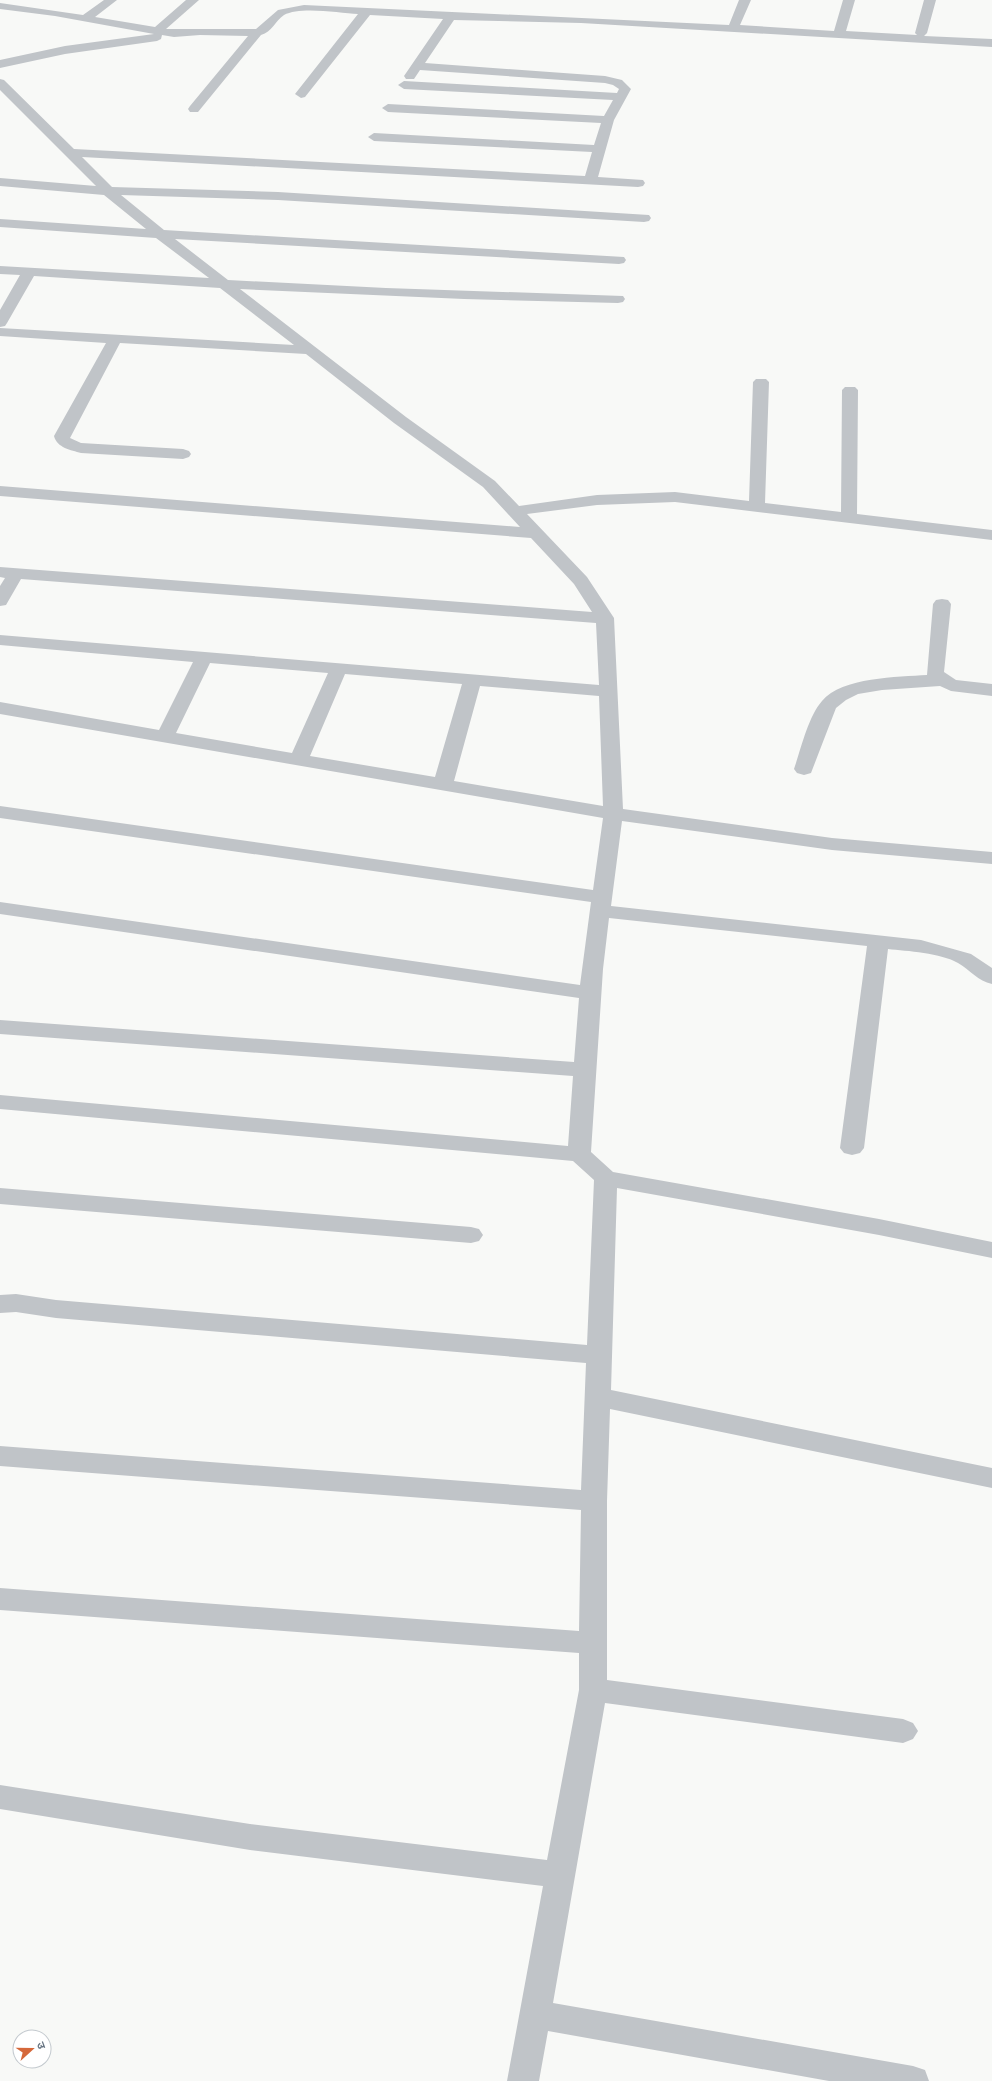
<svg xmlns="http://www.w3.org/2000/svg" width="992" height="2081" font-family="'Asap Condensed','Noto Sans Devanagari',sans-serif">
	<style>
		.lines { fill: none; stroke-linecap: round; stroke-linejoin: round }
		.street { fill: #c0c4c8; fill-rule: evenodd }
	</style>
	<rect width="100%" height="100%" fill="#f8f9f7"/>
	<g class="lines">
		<path class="street" d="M 104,0 L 117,0 L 95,17 L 155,27 L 186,0 L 199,0 L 166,29 L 256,29 L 278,10 L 304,5 L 729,25 L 739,0 L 751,0 L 740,25 L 834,31 L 843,0 L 855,0 L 846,31 L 917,35 L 915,33 L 924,0 L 936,0 L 927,33 L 924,36 L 992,39 L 992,47 L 581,23 L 454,20 L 425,63 L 605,76 L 622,80 L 631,89 L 614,120 L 598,177 L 643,180 L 645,183 L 643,186 L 638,187 L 82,157 L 112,187 L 278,192 L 649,215 L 651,218 L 649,221 L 644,222 L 278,200 L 121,195 L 164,230 L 624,257 L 626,260 L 624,263 L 619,264 L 175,239 L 228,280 L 386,288 L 623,296 L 625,299 L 623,302 L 618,303 L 464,299 L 240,289 L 406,417 L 495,481 L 519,506 L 597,495 L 675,492 L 749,501 L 753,382 L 756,379 L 766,379 L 769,382 L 765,503 L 841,512 L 842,390 L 845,387 L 855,387 L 858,390 L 857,514 L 992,530 L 992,540 L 675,502 L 597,505 L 527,514 L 587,577 L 614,618 L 623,809 L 832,838 L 992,852 L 992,864 L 832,850 L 622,821 L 611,906 L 921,940 L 971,954 L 992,968 L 992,984 C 978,981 970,970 958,963 C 941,953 907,951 888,949 L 864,1148 L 860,1153 L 852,1155 L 844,1153 L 840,1148 L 867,946 L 609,918 L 603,969 L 591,1152 L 613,1172 L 879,1219 L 992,1242 L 992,1258 L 879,1235 L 617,1188 L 611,1390 L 992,1468 L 992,1488 L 610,1409 L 607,1501 L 607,1680 L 903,1719 L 913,1723 L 918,1731 L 913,1739 L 903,1743 L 605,1703 L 553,2003 L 913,2066 L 925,2070 L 929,2081 L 829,2081 L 548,2031 L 539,2081 L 507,2081 L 543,1886 L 250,1850 L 0,1809 L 0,1785 L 250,1824 L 547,1860 L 579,1690 L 579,1653 L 0,1610 L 0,1588 L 579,1631 L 581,1510 L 0,1466 L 0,1446 L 581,1490 L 586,1363 L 56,1318 L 16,1312 L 0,1313 L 0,1295 L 16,1294 L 56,1300 L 587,1345 L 594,1180 L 573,1161 L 0,1109 L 0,1095 L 568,1146 L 573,1076 L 0,1034 L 0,1020 L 574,1062 L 579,998 L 0,914 L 0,902 L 580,985 L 591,902 L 0,818 L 0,806 L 593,890 L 603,818 L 0,714 L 0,702 L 159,730 L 193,662 L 0,645 L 0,635 L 599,685 L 596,623 L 21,579 L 6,605 L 0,606 L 0,586 L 5,578 L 0,577 L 0,567 L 592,612 L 574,584 L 531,538 L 0,496 L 0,486 L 520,527 L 483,487 L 394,423 L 306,354 L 120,343 L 70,438 L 81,443 L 183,449 L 189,451 L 191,454 L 189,457 L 183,459 L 81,453 C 71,450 57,448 54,436 L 106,343 L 0,336 L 0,328 L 294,345 L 220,288 L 34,276 L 7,323 L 5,326 L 0,327 L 0,310 L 20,275 L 0,274 L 0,266 L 209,278 L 156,238 L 0,227 L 0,219 L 146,229 L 104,195 L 0,186 L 0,178 L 96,186 L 0,90 L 0,79 L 4,80 L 74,149 L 585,176 L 592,152 L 374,141 L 368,137 L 374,133 L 594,145 L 601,123 L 388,112 L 382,108 L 388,104 L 604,116 L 613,100 L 404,89 L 398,85 L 404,81 L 617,93 L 619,89 L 613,85 L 605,83 L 420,70 L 414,79 L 406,79 L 404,76 L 443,19 L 370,15 L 305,97 L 301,98 L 295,94 L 358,14 C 340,13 300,6 284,15 C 275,21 272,32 261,35 L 198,112 L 190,112 L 188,109 L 190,106 L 248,36 L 200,35 L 174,37 L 162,35 L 161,39 L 157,41 L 65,54 L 0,68 L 0,60 L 65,46 L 154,34 L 55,16 L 0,9 L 0,3 L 83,15 ZM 210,663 L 328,673 L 292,753 L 176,733 ZM 345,674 L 462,684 L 435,777 L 310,756 ZM 480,686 L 599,696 L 603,806 L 454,781 Z
			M 942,599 L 948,600 L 951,604 L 944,672 L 956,680 L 992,684 L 992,696 L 951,691 L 940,686 L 882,690 L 858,694 L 846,700 L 836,708 L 811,773 L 804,775 L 797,773 L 794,769 C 801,749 808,717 822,701 C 842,677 898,677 927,675 L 933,604 L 936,600 Z
			M 0,1188 L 471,1227 L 479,1229 L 483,1235 L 479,1241 L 471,1243 L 0,1204 Z"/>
	</g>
	<g transform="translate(32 2049) rotate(69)"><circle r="19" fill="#ffffff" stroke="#c3c9ce"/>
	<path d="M0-3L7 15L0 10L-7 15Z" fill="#d5683a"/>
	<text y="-6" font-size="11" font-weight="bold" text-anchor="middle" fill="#6a7785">उ</text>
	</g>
</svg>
